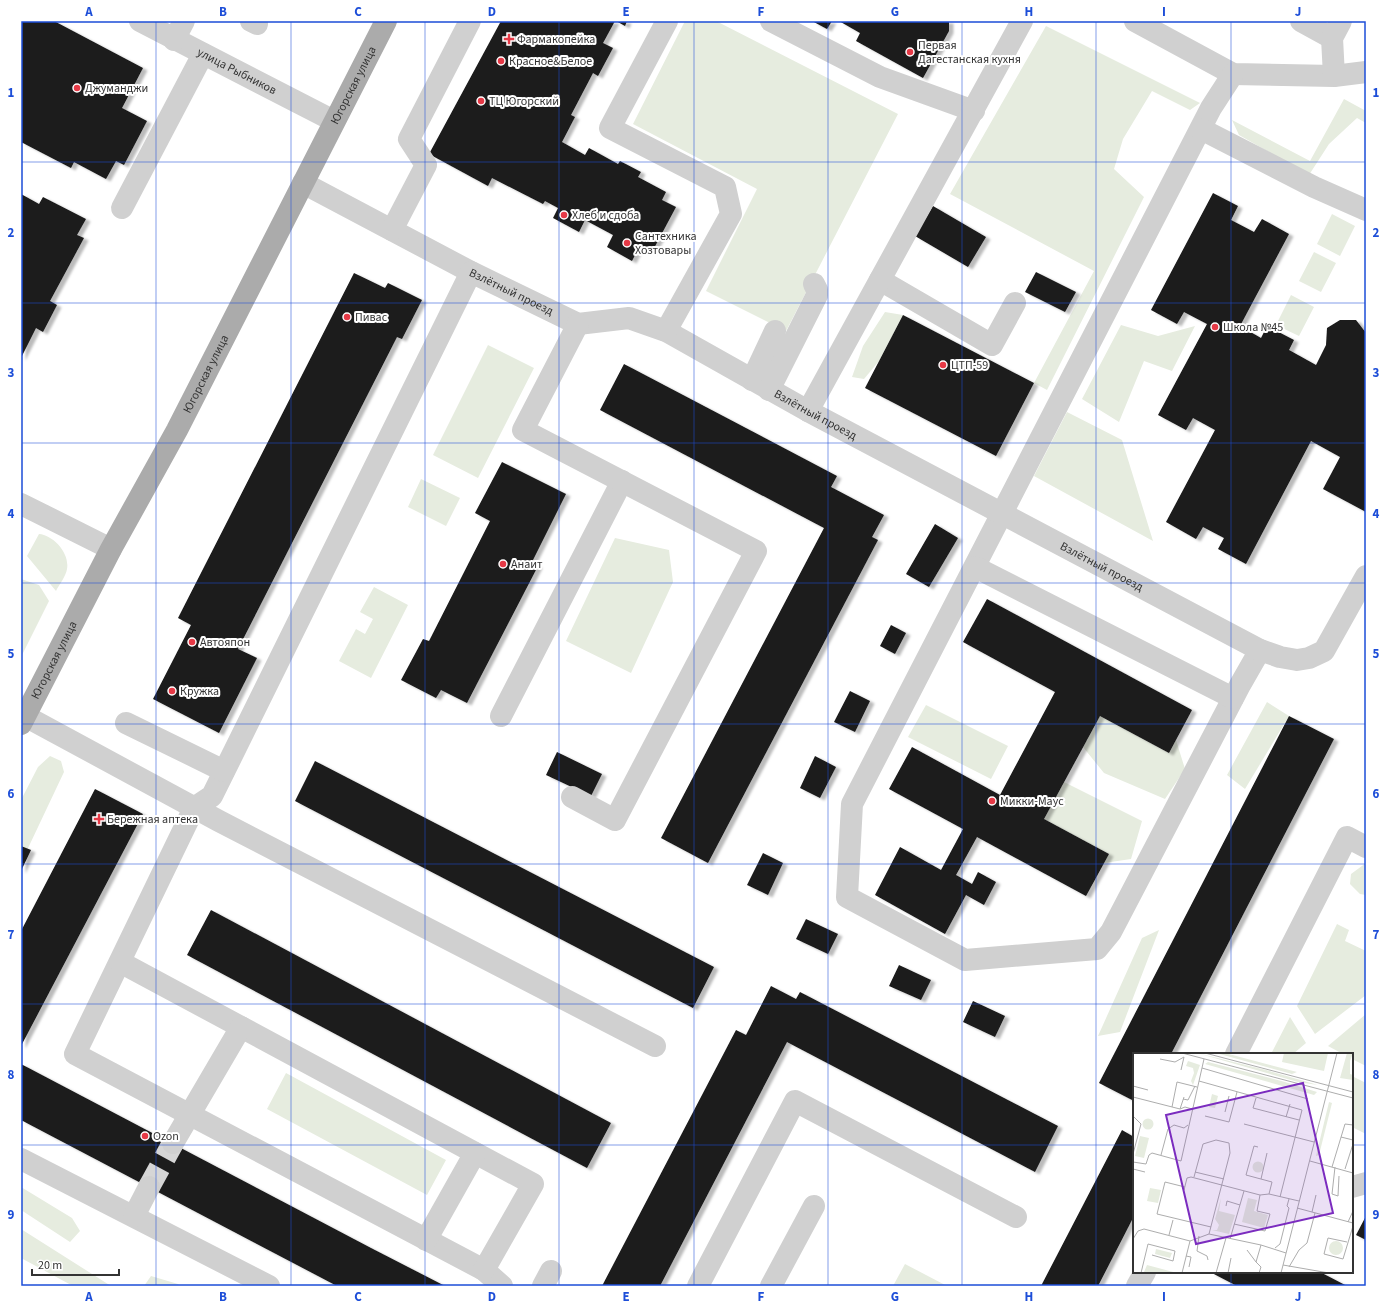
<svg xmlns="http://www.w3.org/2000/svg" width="1387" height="1307" font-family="'Source Sans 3',sans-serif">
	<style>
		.green { fill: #e6ecdf }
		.building { fill: #1a1a1a; filter: url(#shadow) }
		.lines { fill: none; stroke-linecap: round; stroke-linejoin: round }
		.minor-tunnel { stroke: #d6d6d6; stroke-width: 22; stroke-dasharray: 22 11; stroke-linecap: butt }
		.minor { stroke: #d0d0d0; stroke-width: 22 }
		.major { stroke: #ababab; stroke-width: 22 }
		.grid { fill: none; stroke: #1d4ed8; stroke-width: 1; stroke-opacity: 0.55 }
		.poi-dot { fill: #e63946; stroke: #fff; stroke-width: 1.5 }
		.labels { text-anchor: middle; stroke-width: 4; stroke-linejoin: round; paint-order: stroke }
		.poi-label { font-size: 12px; fill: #333; stroke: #fff; text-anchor: start }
		.street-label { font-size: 12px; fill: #333; stroke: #fff }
		.inset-road { fill: none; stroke: #adadad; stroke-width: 1 }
		.view { fill: #7b2cbf; fill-opacity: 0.15; stroke: #7b2cbf; stroke-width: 2 }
		.inset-edge { fill: none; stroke: #333; stroke-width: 2 }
		.neatline { fill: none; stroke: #1d4ed8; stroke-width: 1.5 }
		.grid-label { font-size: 13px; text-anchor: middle; font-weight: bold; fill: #1d4ed8 }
	</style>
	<defs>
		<filter id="shadow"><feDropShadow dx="4.5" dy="2.5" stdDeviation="1" flood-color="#0004"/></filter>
	</defs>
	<rect width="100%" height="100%" fill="#fff"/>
	<path class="green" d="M 685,21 L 716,21 L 898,114 L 786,331 L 706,291 L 757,189 L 633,124 Z
		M 1046,26 L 1200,103 L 1190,110 L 1152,91 L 1123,139 L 1114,169 L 1144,197 L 1047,390 L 1034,383 L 1094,271 L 950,194 Z
		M 1344,99 L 1366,111 L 1366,123 L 1357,118 L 1329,144 L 1309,175 L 1239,135 L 1232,120 L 1310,161 Z
		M 1332,214 L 1355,226 L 1340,256 L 1317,244 Z
		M 1314,252 L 1336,263 L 1321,292 L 1299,281 Z
		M 1291,295 L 1314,307 L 1299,336 L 1276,325 Z
		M 885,312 L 903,315 L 879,361 L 864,379 L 852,377 L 863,346 Z
		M 1121,325 L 1158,336 L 1195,326 L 1172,371 L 1144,361 L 1119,422 L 1082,399 Z
		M 488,345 L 534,368 L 478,478 L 433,455 Z
		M 1067,412 L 1122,440 L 1153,541 L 1034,476 Z
		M 421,479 L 460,498 L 446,526 L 408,507 Z
		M 39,534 C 53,535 70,553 67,569 C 66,576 59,585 56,591 L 27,556 Z
		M 615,538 L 669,550 L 673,582 L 631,673 L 566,641 Z
		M 21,579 L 39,585 L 49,601 L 21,657 Z
		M 374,587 L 408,605 L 371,678 L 339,661 L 356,629 L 365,634 L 373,619 L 360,612 Z
		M 1267,702 L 1289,716 L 1245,789 L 1227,775 Z
		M 926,705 L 1008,746 L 991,779 L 908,737 Z
		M 1100,716 L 1169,753 L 1176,740 L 1185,769 L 1165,799 L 1104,773 L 1083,747 Z
		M 50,756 L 61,761 L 64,772 L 21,863 L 21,800 L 38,767 Z
		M 1064,782 L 1142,821 L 1131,859 L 1104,863 L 1109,854 L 1044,819 Z
		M 1366,863 L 1366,895 L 1360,894 L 1350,884 L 1351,874 Z
		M 1337,924 L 1349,930 L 1345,941 L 1366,951 L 1366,995 L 1315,1034 L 1297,1006 Z
		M 1159,930 L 1120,1032 L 1098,1036 L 1142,938 Z
		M 1366,1014 L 1366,1066 L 1352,1059 L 1352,1054 L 1343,1054 L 1328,1046 Z
		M 1290,1017 L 1306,1043 L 1293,1054 L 1271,1054 Z
		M 286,1073 L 446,1160 L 427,1195 L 267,1109 Z
		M 1352,1076 L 1366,1083 L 1366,1134 L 1352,1127 Z
		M 21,1187 L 72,1218 L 80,1231 L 70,1242 L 21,1210 Z
		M 21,1229 L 111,1286 L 73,1286 L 21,1258 Z
		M 905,1264 L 947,1286 L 893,1286 Z
		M 151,1276 L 178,1284 L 180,1286 L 144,1286 Z"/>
	<path class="building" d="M 21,21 L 54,21 L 143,68 L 122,108 L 147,121 L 124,165 L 116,161 L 106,179 L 74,162 L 71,168 L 21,142 Z
		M 501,21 L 615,21 L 603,43 L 613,48 L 598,76 L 593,73 L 571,115 L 575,117 L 562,142 L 585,155 L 589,148 L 618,164 L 620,161 L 641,172 L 638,177 L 666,192 L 662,200 L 676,207 L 652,252 L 640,245 L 632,261 L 607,247 L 613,235 L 585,220 L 579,232 L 553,218 L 558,208 L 545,201 L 543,204 L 492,178 L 488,186 L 429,154 Z
		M 616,21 L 627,21 L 625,26 Z
		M 812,21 L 832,21 L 827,29 Z
		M 839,21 L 949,21 L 949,31 L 923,78 L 856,41 L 860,33 Z
		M 1213,193 L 1238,206 L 1231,220 L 1254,232 L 1262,219 L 1289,234 L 1240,326 L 1261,338 L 1267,326 L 1294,340 L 1289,350 L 1316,365 L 1326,345 L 1327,328 L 1340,320 L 1356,320 L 1366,333 L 1366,512 L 1323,489 L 1340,457 L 1311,441 L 1246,564 L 1218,549 L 1224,538 L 1203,527 L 1196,539 L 1166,522 L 1215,430 L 1193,418 L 1186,430 L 1158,415 L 1207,324 L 1184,312 L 1177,324 L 1151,310 Z
		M 21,194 L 39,204 L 43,197 L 86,219 L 77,235 L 84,238 L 50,301 L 57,305 L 43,332 L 36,328 L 21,358 Z
		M 933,206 L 986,237 L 968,267 L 915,236 Z
		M 1036,272 L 1076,292 L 1065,312 L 1025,292 Z
		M 354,273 L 385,288 L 388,283 L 422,300 L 402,339 L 397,337 L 238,649 L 257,658 L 219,733 L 153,699 L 191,625 L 178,618 Z
		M 903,315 L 1034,383 L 996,456 L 865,388 Z
		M 624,364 L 837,476 L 831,487 L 884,515 L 872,537 L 878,540 L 708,863 L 661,838 L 824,528 L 600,410 Z
		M 502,462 L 566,494 L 532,562 L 538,566 L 467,703 L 441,690 L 436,698 L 401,680 L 423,639 L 429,641 L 490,521 L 475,513 Z
		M 935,524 L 958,538 L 929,587 L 906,574 Z
		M 987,599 L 1192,710 L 1169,753 L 1100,716 L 1044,819 L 1109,854 L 1086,896 L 977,837 L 956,875 L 972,884 L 978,872 L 996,882 L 984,905 L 966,895 L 945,934 L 875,895 L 900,847 L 941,870 L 963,829 L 889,789 L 912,747 L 1000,795 L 1055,692 L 963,642 Z
		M 891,625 L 906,633 L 895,654 L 880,646 Z
		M 850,691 L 870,701 L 855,732 L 834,722 Z
		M 1289,716 L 1334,739 L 1171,1054 L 1134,1054 L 1134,1101 L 1099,1083 Z
		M 557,752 L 602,774 L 591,796 L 546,775 Z
		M 815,756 L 836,767 L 820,798 L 800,788 Z
		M 315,761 L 714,967 L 693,1008 L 295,801 Z
		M 95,789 L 143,814 L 21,1046 L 21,931 Z
		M 21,846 L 31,850 L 21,871 Z
		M 763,853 L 783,863 L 768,895 L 747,885 Z
		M 211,910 L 611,1123 L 587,1168 L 187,955 Z
		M 806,919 L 838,934 L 828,954 L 796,939 Z
		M 899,965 L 931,980 L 921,1000 L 889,986 Z
		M 771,986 L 796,999 L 800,992 L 1058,1126 L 1035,1172 L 787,1042 L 660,1286 L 602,1286 L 736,1030 L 746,1035 Z
		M 973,1001 L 1005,1016 L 995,1037 L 963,1022 Z
		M 21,1064 L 371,1248 L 445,1286 L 337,1286 L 21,1120 Z
		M 1122,1130 L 1134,1137 L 1134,1216 L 1115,1253 L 1098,1286 L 1041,1286 Z
		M 1366,1216 L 1366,1240 L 1356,1235 Z
		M 1210,1272 L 1320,1272 L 1347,1286 L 1237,1286 Z"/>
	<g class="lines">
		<path class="minor-tunnel" d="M 149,1187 L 173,1143"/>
		<g class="minor">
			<path id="s1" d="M 140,21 L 334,121"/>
			<path d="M 251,21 L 257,24"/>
			<path d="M 771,21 L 880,77 L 974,111"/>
			<path d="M 1135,21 L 1233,74 L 1334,76 L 1366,72"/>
			<path d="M 1301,21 L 1332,38"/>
			<path d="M 174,40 L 184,21"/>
			<path d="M 1233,74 L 1211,108 L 852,804 L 847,897 L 965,960 L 1097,949 L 1111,932 L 1240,685 L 1260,650"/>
			<path d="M 1334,76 L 1332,38 L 1341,21"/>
			<path d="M 1201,129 L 1314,187 L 1366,210"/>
			<path id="s2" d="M 303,183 L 471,272 L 578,324 L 629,318 L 666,331 L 808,411 L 1260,650 L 1280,657 L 1297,660 L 1309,658 L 1324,651 L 1366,576"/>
			<path d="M 122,208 L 203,54"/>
			<path d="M 392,230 L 426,165 L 409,139 L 470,21"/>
			<path d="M 471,272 L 212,796 L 194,808 L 75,1054 L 484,1270 L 502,1286"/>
			<path d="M 880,280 L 992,345 L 1015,303"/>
			<path d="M 666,331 L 731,214 L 725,187 L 610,128 L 667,21"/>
			<path d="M 752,380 L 775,331"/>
			<path d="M 769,390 L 817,295 L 817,290 L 814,284"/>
			<path d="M 808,411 L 1022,21"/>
			<path d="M 21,504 L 111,549"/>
			<path d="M 975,567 L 1233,698"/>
			<path d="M 25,716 L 219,821 L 655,1046"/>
			<path d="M 501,716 L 622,481"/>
			<path d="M 126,723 L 224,771"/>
			<path d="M 572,797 L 615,820 L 756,551 L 523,430 L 578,324"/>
			<path d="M 120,962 L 533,1184 L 484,1270"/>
			<path d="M 1236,1054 L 1347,837 L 1366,847"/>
			<path d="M 173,1143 L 241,1027"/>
			<path d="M 21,1159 L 269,1286"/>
			<path d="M 1352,1187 L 1366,1183"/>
			<path d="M 134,1216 L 149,1187"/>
			<path d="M 426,1240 L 475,1153"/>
			<path d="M 543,1286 L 551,1271"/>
			<path d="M 698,1286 L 795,1101 L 1016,1217"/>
			<path d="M 771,1286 L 814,1206"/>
			<path d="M 1137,1286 L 1145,1272"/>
		</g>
		<path class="major" id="s3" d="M 21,724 L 111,549 L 177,430 L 386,21"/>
	</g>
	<path class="grid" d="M 156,21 L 156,1286M 291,21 L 291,1286M 425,21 L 425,1286M 559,21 L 559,1286M 694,21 L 694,1286M 828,21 L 828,1286M 962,21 L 962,1286M 1096,21 L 1096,1286M 1231,21 L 1231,1054M 21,162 L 1366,162M 21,303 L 1366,303M 21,443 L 1366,443M 21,583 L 1366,583M 21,724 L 1366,724M 21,864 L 1366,864M 21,1004 L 1366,1004M 21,1145 L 1134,1145M 1352,1145 L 1366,1145M 1231,1272 L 1231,1286"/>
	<g class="poi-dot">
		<path d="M507 33h4v4h4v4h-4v4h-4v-4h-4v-4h4z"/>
		<circle cx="910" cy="52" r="4"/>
		<circle cx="501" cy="61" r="4"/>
		<circle cx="77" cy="88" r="4"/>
		<circle cx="481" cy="101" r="4"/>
		<circle cx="564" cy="215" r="4"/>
		<circle cx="627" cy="243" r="4"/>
		<circle cx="347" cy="317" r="4"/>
		<circle cx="1215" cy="327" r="4"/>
		<circle cx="943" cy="365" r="4"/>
		<circle cx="503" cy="564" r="4"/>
		<circle cx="192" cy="642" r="4"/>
		<circle cx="172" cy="691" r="4"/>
		<circle cx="992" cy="801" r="4"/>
		<path d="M97 813h4v4h4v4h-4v4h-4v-4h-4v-4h4z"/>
		<circle cx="145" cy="1136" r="4"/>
	</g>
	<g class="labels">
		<g class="poi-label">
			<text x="517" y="43">Фармакопейка</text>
			<text x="918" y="49">Первая<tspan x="918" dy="14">Дагестанская кухня</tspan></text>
			<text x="509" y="65">Красное&amp;Белое</text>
			<text x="85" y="92">Джуманджи</text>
			<text x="489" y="105">ТЦ Югорский</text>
			<text x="572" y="219">Хлеб и сдоба</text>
			<text x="635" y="240">Сантехника<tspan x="635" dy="14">Хозтовары</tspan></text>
			<text x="355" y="321">Пивас</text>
			<text x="1223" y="331">Школа №45</text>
			<text x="951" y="369">ЦТП-59</text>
			<text x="511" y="568">Анаит</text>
			<text x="200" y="646">Автояпон</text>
			<text x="180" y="695">Кружка</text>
			<text x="1000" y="805">Микки-Маус</text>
			<text x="107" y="823">Бережная аптека</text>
			<text x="153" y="1140">Ozon</text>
		</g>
		<g class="street-label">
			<text dy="4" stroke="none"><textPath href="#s1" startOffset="109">улица Рыбников</textPath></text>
			<text dy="4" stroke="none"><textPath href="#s3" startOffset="720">Югорская улица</textPath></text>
			<text dy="4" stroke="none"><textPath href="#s2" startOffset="235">Взлётный проезд</textPath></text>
			<text dy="4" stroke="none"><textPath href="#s3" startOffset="396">Югорская улица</textPath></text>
			<text dy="4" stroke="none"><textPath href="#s2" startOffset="571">Взлётный проезд</textPath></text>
			<text dy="4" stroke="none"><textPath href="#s2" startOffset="895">Взлётный проезд</textPath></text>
			<text dy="4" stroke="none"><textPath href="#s3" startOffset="72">Югорская улица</textPath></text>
		</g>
	</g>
	<g transform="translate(1133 1053)">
		<rect width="220" height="220" fill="#fff"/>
		<path d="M 64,0 L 133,17 L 185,32 L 165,29 ZM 83,0 L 92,0 L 164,19 L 159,21 ZM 151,0 L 195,0 L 191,18 L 149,9 ZM 214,0 L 220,0 L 217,8 L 217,21 L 220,22 L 220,27 L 207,25 ZM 55,8 L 67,12 L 60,32 L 58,28 L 61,20 L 60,15 L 53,13 ZM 75,9 L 152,29 L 184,39 L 181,42 L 72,11 ZM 79,41 L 85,43 L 82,55 L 76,54 ZM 196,49 L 199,50 L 186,102 L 183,103 ZM9.5 71a5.5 5.5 0 1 1 11 0a5.5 5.5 0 1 1-11 0ZM 7,83 L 16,85 L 11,105 L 2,103 ZM119.5 114a5.5 5.5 0 1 1 11 0a5.5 5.5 0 1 1-11 0ZM 17,135 L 28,137 L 25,150 L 14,148 ZM 88,145 L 86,158 L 102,162 L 96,181 L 79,177 L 84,177 L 86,172 L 82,166 ZM 115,145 L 124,147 L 121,158 L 135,162 L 131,175 L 109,169 ZM196 195a7 7 0 1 1 14 0a7 7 0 1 1-14 0ZM 23,196 L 39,200 L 37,205 L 22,201 ZM 14,212 L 44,220 L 13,220 L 11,219 Z" fill="#e6ecdf"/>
		<path class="inset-road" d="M 49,0 L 220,45M 72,0 L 220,39M 27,6 L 42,9 L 51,4M 69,15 L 175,46M 48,17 L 51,4M 66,28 L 169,57 L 147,144M 0,33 L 15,37M 0,44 L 47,56 L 52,54 L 59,56M 123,45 L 120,55 L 166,67M 50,46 L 55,47 L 62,33M 39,54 L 44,29 L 64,34M 47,56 L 51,44M 92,59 L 96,43M 0,63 L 8,71 L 0,101M 72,63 L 96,69 L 104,39M 153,64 L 157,51M 111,71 L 181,89M 208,84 L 220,87M 125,94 L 121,93 L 113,122 L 139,129 L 136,141M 28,102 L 35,76 L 41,72 L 51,75 L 55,72M 177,108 L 220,120M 0,109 L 13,111 L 16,102 L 19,100 L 48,108 L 71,6M 199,114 L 212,71 L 220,72M 202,114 L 199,141 L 205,143 L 206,123M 0,116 L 12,119M 212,116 L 220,91M 62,119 L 91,126M 61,124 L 70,91 L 83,87 L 96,90 L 97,100 L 76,181M 128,126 L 134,100M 52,134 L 32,129 L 24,161 L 78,174M 51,137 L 54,125 L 58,124 L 127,142 L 136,141 L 166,148M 93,153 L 94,148 L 107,152M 164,155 L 220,170M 179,159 L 183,142M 215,169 L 220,158M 101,171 L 132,178 L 137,161 L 124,158 L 127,142M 36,182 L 40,167M 66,183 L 64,198 L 74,203 L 75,207M 0,186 L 5,178 L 11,176 L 57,188M 97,186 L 111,138M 214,189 L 195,185 L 191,201 L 210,206 L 220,173M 142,195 L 147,191 L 156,155 L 154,153 L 156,146M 114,197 L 123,209M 53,203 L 58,204 L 56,214M 150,212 L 196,220M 156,214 L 166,197 L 174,190 L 182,160M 8,220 L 15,191 L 42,198 L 40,208 L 19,202M 49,220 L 57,188 L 76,181 L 128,192 L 153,200M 83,220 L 93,185M 95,220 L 98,205M 126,220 L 128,214 L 123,209 L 128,192M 148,220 L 204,0"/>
		<path class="view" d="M 170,30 L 200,160 L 63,191 L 33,62 Z"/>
		<rect width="220" height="220" class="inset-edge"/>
	</g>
	<rect width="1387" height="1307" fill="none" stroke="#ffffff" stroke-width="44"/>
	<path d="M32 1269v6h87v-6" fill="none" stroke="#333333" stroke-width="2"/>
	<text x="38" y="1269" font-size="12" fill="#333333" stroke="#ffffff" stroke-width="3" paint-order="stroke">20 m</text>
	<rect x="22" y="22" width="1343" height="1263" class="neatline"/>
	<g class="grid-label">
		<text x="89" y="16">A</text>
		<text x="223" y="16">B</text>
		<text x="358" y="16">C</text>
		<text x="492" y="16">D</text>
		<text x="626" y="16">E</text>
		<text x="761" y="16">F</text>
		<text x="895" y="16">G</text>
		<text x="1029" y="16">H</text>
		<text x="1164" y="16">I</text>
		<text x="1298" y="16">J</text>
		<text x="11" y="97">1</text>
		<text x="1376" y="97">1</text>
		<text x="11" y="237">2</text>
		<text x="1376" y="237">2</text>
		<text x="11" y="377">3</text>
		<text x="1376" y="377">3</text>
		<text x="11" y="518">4</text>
		<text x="1376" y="518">4</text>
		<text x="11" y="658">5</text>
		<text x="1376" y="658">5</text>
		<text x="11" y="798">6</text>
		<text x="1376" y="798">6</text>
		<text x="11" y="939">7</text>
		<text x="1376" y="939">7</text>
		<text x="11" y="1079">8</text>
		<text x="1376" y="1079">8</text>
		<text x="11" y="1219">9</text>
		<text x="1376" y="1219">9</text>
		<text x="89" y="1301">A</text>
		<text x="223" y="1301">B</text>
		<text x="358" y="1301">C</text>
		<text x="492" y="1301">D</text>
		<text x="626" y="1301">E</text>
		<text x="761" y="1301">F</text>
		<text x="895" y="1301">G</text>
		<text x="1029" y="1301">H</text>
		<text x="1164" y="1301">I</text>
		<text x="1298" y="1301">J</text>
	</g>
</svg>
